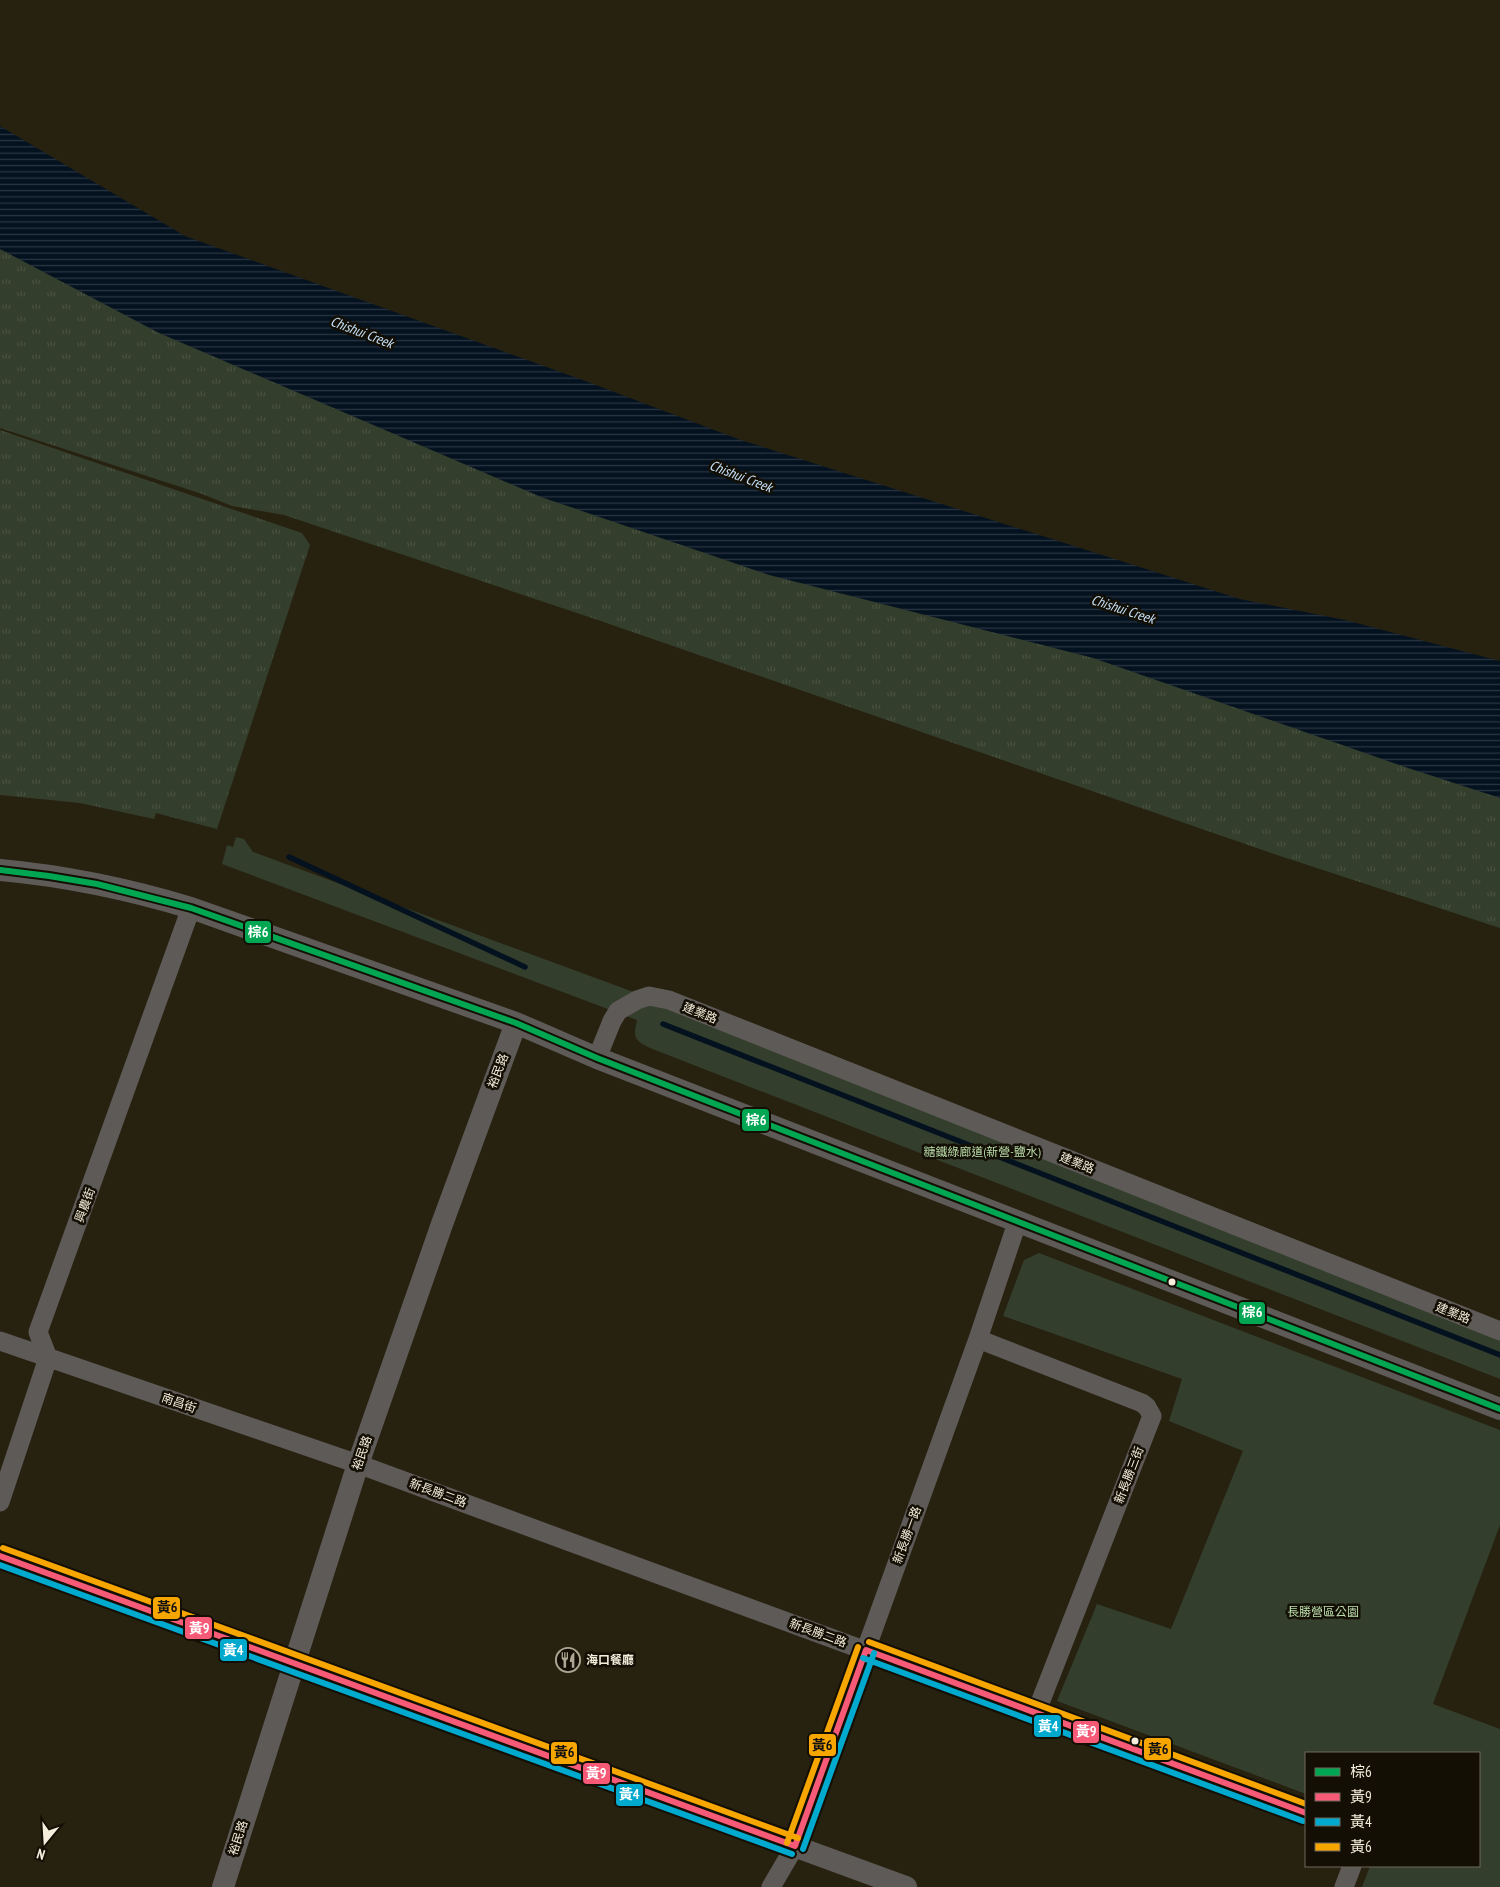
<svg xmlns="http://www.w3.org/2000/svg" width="1500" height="1887" font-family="'PT Sans Narrow','Noto Sans TC',sans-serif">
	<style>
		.grass { fill: url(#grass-tufts) }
		.park { fill: #343e2c }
		.water { fill: url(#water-rules) }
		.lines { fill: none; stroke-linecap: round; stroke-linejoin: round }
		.stream { stroke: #041220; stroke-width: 5.5 }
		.minor { stroke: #5e5a57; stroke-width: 19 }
		.tertiary { stroke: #5e5a57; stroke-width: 22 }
		.bus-1-casing { stroke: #140f04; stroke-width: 10 }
		.bus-2-casing { stroke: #140f04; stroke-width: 10 }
		.bus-3-casing { stroke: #140f04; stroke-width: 10 }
		.bus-4-casing { stroke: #140f04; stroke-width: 10 }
		.bus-1 { stroke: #00a651; stroke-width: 6 }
		.bus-2 { stroke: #f75a77; stroke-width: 6 }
		.bus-3 { stroke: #00a9ce; stroke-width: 6 }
		.bus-4 { stroke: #f7a600; stroke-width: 6 }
		.bus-dot { fill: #f5eedd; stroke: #140f04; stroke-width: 2 }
		.labels { text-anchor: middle; stroke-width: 5; stroke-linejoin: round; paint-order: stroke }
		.street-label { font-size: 12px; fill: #f5eedd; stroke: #140f04 }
		.park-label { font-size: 12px; fill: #bbdeac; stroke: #140f04 }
		.poi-label { font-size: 12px; font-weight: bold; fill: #f5eedd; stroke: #140f04; text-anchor: start }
		.water-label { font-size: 14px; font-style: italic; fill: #c4e0f9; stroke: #140f04 }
		.line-badge { stroke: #140f04; stroke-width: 2 }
		.badge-label { font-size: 14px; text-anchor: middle; font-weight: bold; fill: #fff }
		.pale-badge-label { font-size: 14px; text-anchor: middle; font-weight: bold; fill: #111 }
	</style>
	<defs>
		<pattern id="grass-tufts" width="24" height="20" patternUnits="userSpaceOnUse" patternTransform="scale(1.25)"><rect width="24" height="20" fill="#343e2c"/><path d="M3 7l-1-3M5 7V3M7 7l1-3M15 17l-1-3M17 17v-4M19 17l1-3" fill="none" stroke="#485140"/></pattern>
		<pattern id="water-rules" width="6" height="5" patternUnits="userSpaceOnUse" patternTransform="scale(1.25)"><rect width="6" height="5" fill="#041220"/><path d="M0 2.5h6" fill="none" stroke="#293540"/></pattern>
	</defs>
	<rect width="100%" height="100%" fill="#272110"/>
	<path class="grass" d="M 0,216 L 1500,782 L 1500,928 L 1274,854 L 592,618 L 284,515 L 232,506 L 202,494 L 0,428 Z
		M 0,430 L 302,533 L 310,545 L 217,829 L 156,813 L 154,819 L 80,803 L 0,795 Z"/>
	<path class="park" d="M 236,837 L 244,839 L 253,852 L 669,1005 L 1500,1333 L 1500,1379 L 650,1048 C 634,1040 633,1037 637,1020 L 222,864 L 227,845 L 233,847 Z
		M 1039,1253 L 1500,1430 L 1500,1525 L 1433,1704 L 1500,1729 L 1500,1887 L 1362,1887 L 1370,1866 L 1479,1866 L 1479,1753 L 1306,1753 L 1306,1794 L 1057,1701 L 1097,1604 L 1171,1629 L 1243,1451 L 1169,1421 L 1182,1379 L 1003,1316 L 1024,1260 Z"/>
	<path class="water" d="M 0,126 L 185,236 L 588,382 L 738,439 L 1240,599 L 1345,620 L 1500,661 L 1500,798 L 1402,766 L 1093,658 L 769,575 L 541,497 L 159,333 L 0,249 Z"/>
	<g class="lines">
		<path class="stream" d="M 289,857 L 525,967
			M 663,1024 L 1500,1355"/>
		<path class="minor" d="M 597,1058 L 612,1021 L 618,1011 L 637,1000 L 649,996 L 669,1000 L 1500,1331
			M 978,1339 L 1142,1403 L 1147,1407 L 1152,1416 L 1036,1713
			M 0,1341 L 358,1464 L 1306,1813
			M 0,1502 L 48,1358 L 38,1332 L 191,908
			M 771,1887 L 795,1846 L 978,1339 L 1017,1223
			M 1344,1887 L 1352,1866"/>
		<path class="tertiary" d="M 0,870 C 66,876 128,889 191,908 L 516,1023 L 597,1058 L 1500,1409
			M 0,1556 L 906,1887
			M 223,1887 L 358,1464 L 442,1224 L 516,1023"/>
		<defs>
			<path id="bus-1" d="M 0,870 L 49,876 L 97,884 L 191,908 L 516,1023 L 597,1058 L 1500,1409"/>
			<path id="bus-2" d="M 0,1556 L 795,1846
				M 866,1650 L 1306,1813
				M 795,1846 L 866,1650"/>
			<path id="bus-3" d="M 0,1565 L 792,1854
				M 863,1658 L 1303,1821
				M 803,1849 L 874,1653"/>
			<path id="bus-4" d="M 3,1548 L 798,1838
				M 869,1642 L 1306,1804
				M 787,1843 L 858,1647"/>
		</defs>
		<use href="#bus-1" class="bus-1-casing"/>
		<use href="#bus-2" class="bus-2-casing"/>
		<use href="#bus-3" class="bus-3-casing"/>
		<use href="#bus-4" class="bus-4-casing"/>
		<use href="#bus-1" class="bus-1"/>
		<use href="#bus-2" class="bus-2"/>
		<use href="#bus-3" class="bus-3"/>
		<use href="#bus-4" class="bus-4"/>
	</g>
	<defs>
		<symbol id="restaurant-ring" viewBox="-11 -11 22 22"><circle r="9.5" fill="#140f04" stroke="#ada695" stroke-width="1.5"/><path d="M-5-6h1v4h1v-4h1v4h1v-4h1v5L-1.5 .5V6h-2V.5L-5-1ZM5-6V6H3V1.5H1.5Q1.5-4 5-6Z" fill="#ada695"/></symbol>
	</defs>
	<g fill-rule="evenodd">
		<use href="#restaurant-ring" x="554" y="1646" width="28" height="28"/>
	</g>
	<g class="bus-dot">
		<circle cx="1172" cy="1282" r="4.5"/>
		<circle cx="1135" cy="1741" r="4.5"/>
	</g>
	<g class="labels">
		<g class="street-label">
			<text transform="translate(700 1013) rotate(22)" y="4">建業路</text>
			<text transform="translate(498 1071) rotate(-69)" y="4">裕民路</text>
			<text transform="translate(1077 1163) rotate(22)" y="4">建業路</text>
			<text transform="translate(85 1205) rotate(-70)" y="4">興農街</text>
			<text transform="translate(1453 1313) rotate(22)" y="4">建業路</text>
			<text transform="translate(179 1403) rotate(19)" y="4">南昌街</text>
			<text transform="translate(362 1453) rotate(-71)" y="4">裕民路</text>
			<text transform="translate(1129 1475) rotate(-69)" y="4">新長勝三街</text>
			<text transform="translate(438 1493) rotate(20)" y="4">新長勝二路</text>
			<text transform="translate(907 1535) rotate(-70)" y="4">新長勝一路</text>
			<text transform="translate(818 1633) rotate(20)" y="4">新長勝二路</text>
			<text transform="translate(238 1838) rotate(-72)" y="4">裕民路</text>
		</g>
		<g class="park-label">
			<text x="982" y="1156">糖鐵綠廊道(新營-鹽水)</text>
			<text x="1323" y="1616">長勝營區公園</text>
		</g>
		<g class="poi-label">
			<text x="586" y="1664">海口餐廳</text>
		</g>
		<g class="water-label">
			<text transform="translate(362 332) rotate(21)" y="5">Chishui Creek</text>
			<text transform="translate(741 476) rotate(21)" y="5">Chishui Creek</text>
			<text transform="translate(1123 609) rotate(18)" y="5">Chishui Creek</text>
		</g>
	</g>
	<g class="line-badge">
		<rect x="244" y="920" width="28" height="24" rx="5" fill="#00a651"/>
		<rect x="741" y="1108" width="29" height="24" rx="5" fill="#00a651"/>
		<rect x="1238" y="1301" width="28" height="24" rx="5" fill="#00a651"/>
		<rect x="152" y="1596" width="29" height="24" rx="5" fill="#f7a600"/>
		<rect x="184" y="1616" width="29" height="24" rx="5" fill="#f75a77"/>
		<rect x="219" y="1638" width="29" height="24" rx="5" fill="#00a9ce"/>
		<rect x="1033" y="1714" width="29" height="24" rx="5" fill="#00a9ce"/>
		<rect x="1072" y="1720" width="28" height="24" rx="5" fill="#f75a77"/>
		<rect x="808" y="1733" width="29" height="24" rx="5" fill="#f7a600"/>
		<rect x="1143" y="1737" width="29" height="24" rx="5" fill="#f7a600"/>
		<rect x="550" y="1741" width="28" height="24" rx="5" fill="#f7a600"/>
		<rect x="582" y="1762" width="29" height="23" rx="5" fill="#f75a77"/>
		<rect x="615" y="1783" width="29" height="24" rx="5" fill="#00a9ce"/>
	</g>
	<g class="badge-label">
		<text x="258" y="937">棕6</text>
		<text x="756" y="1125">棕6</text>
		<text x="1252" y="1317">棕6</text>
		<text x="199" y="1633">黃9</text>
		<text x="233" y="1655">黃4</text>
		<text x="1048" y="1731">黃4</text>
		<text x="1086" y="1736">黃9</text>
		<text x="596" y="1778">黃9</text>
		<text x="629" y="1799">黃4</text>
	</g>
	<g class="pale-badge-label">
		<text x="167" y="1612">黃6</text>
		<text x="822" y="1750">黃6</text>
		<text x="1158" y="1754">黃6</text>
		<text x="564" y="1757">黃6</text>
	</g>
	<rect x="1305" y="1752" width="175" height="115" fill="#140f04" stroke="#6e685b"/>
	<rect x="1315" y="1768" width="25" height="8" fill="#00a651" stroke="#6e685b"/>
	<text x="1350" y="1777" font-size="15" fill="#f5eedd">棕6</text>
	<rect x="1315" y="1793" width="25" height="8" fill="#f75a77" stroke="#6e685b"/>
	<text x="1350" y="1802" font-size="15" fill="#f5eedd">黃9</text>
	<rect x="1315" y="1818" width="25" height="8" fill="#00a9ce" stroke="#6e685b"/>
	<text x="1350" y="1827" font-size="15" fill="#f5eedd">黃4</text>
	<rect x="1315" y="1843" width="25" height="8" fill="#f7a600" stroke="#6e685b"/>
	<text x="1350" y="1852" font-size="15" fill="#f5eedd">黃6</text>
	<g transform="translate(45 1842) rotate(198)" stroke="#140f04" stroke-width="4" paint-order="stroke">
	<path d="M0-4L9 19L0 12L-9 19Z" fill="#f5eedd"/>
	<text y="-8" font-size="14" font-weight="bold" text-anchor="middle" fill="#f5eedd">N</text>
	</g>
</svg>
